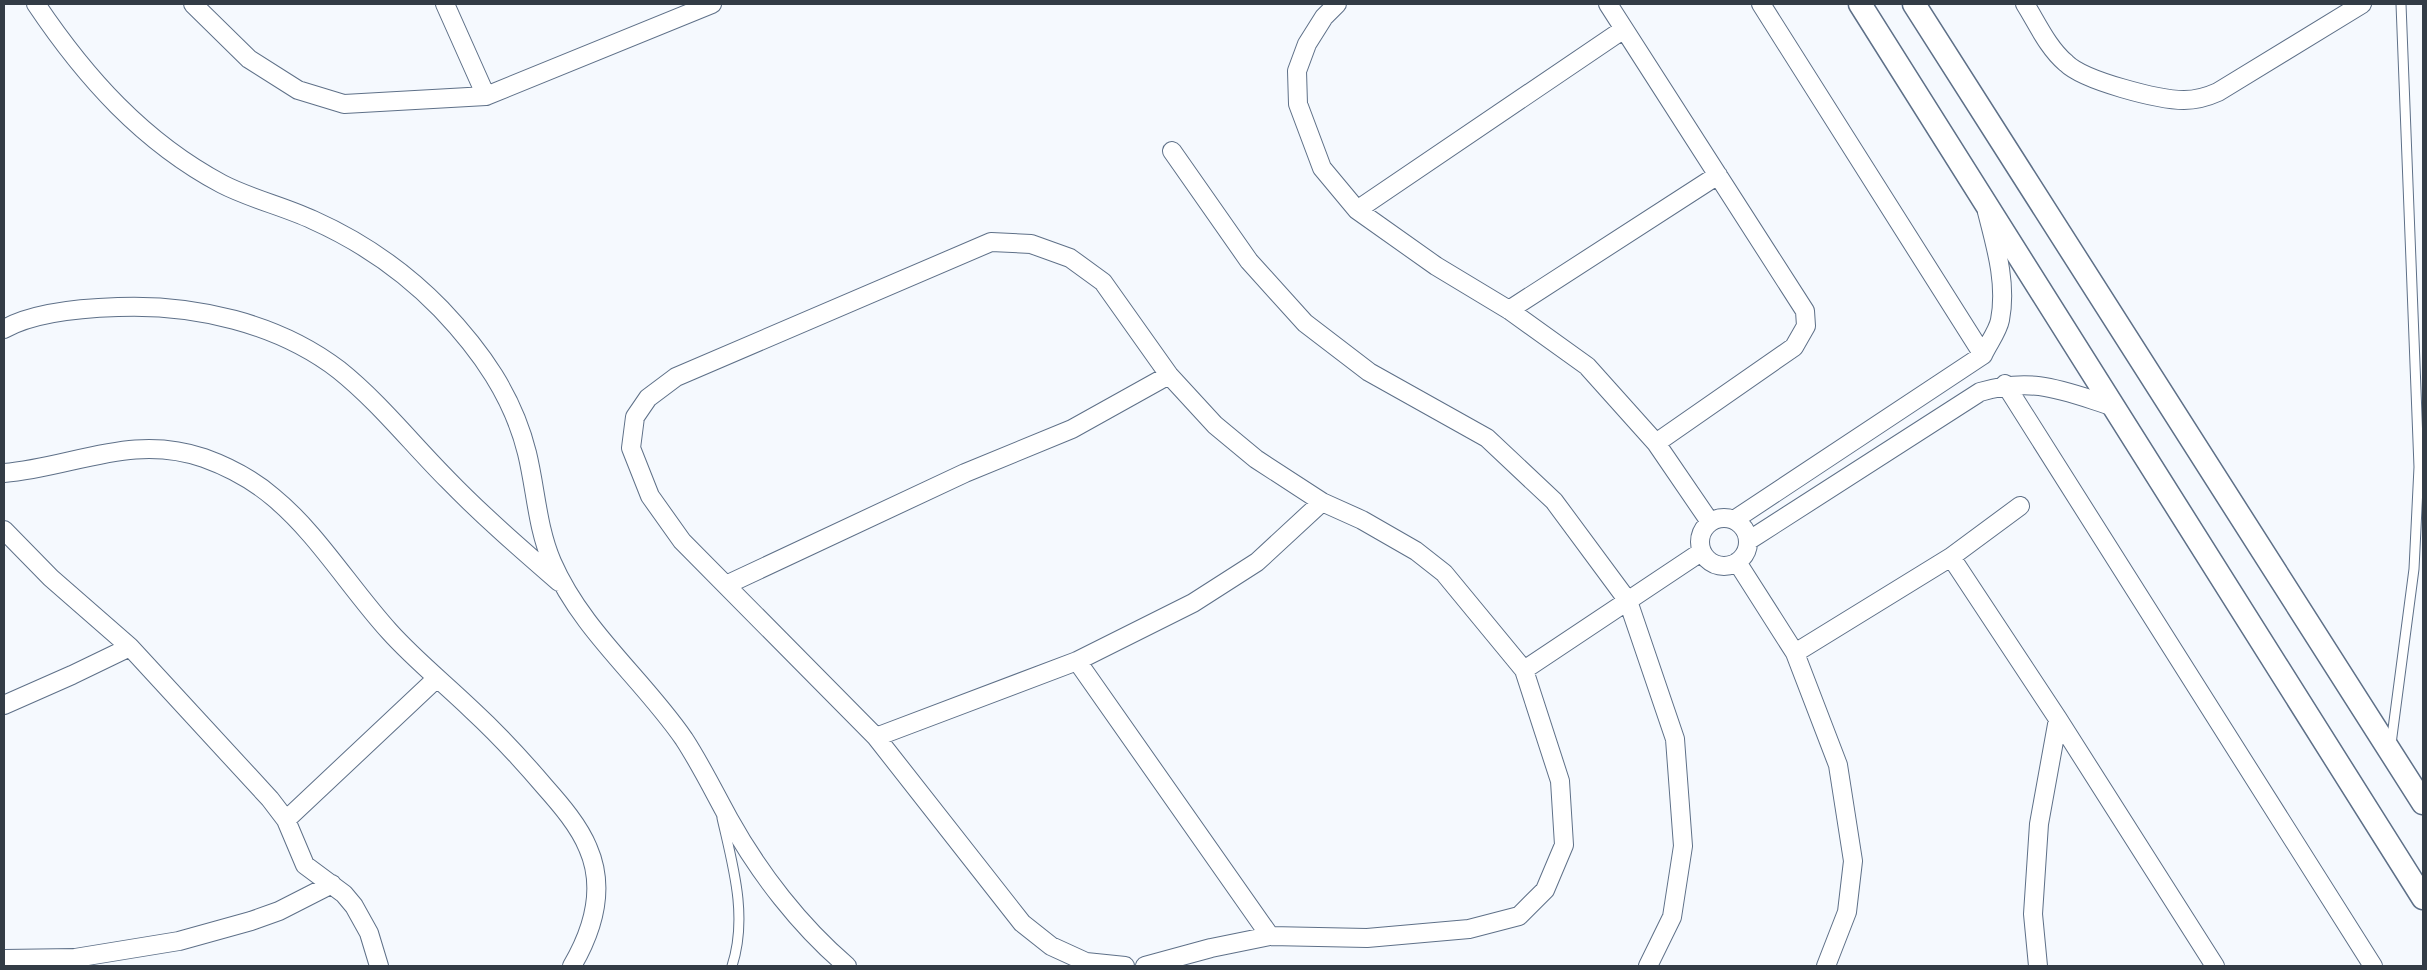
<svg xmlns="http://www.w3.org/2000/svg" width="2427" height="970" font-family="Overpass,sans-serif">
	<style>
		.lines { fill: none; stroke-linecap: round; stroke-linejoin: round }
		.service-casing { stroke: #5e7088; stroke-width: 11 }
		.minor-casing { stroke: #5e7088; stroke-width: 20 }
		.tertiary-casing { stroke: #5e7088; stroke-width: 25 }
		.service { stroke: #fff; stroke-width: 9 }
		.minor { stroke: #fff; stroke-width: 18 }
		.tertiary { stroke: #fff; stroke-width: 22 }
	</style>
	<rect width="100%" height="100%" fill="#f5f9fe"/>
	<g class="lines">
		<defs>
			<path id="service" d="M 2391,744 L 2414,569 L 2419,467 L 2401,4
				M 722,818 C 733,866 748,917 732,966"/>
			<path id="minor" d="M 36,4 C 85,77 143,142 222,184 C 251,199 283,206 313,220 C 360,241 405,272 441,309 C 481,351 513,396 527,453 C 536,490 537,527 552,562 C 582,631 642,678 684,739 C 701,765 714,792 729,819 C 759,873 800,926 847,966
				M 193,4 L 249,59 L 298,90 L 344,104 L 486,96 L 712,4
				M 445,4 L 486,96
				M 1337,4 L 1324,17 L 1307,44 L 1297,71 L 1298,104 L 1322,168 L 1357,210 L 1436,266 L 1509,310 L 1587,366 L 1656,443 L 1710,522
				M 1608,4 L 1805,311 L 1806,326 L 1794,347 L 1656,443
				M 1761,4 L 1983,355
				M 2025,4 C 2037,23 2048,48 2066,63 C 2084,81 2159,100 2184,100 C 2196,100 2207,97 2218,92 L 2362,4
				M 1172,151 L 1249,261 L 1305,323 L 1369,372 L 1487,438 L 1554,501 L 1628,601 L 1675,739 L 1683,846 L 1672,917 L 1648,966
				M 1357,210 L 1624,29
				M 1509,310 L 1718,175
				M 4,329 C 34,312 84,308 118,307 C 194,304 278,323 339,370 C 379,402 412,444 448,480 C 483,516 521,549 559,582
				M 2005,384 L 2373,966
				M 4,473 C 74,467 132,433 204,458 C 229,467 253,480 273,497 C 316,532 350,588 389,631 C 414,659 444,683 472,710 C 498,734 522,760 545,787 C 561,805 579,826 588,848 C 606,889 593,930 572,966
				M1700 542a24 24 0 1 1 48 0a24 24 0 1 1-48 0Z
				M 1734,520 L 1983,355 C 1988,344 1998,331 2000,320 C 2007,284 1996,247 1987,212
				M 4,530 L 51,578 L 130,647
				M 1748,541 L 1980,392 C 2034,376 2063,391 2115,407
				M 1951,557 L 2020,506
				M 1737,562 L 1795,653 L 1838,765 L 1853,861 L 1847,912 L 1826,966
				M 726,585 L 965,473 L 1072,429 L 1169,375
				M 1795,653 L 1951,557 L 2058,719 L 2215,966
				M 1077,661 L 1270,936
				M 1524,670 L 1701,552
				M 4,705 L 72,675 L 130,647 L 270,799 L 286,820 L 305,865 L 344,894 L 354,906 L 369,933 L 379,966
				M 876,737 L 1077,661 L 1193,603 L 1257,562 L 1322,502
				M 286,820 L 437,678
				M 4,959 L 75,958 L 179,941 L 251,921 L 279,911 L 332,884
				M 1125,966 L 1086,962 L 1051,946 L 1022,923 L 876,737 L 682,541 L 650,496 L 631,448 L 635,417 L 648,398 L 676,377 L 991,242 L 1031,244 L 1070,258 L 1103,282 L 1169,375 L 1215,425 L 1256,459 L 1322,502 L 1362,520 L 1416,551 L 1444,573 L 1524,670 L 1560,781 L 1564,845 L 1545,890 L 1519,916 L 1469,929 L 1367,938 L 1270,936 L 1211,948 L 1145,966
				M 2038,966 L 2033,914 L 2039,824 L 2058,719"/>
			<path id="tertiary" d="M 1860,4 L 2423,898
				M 1914,4 L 2423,803"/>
		</defs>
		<use href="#service" class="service-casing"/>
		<use href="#minor" class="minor-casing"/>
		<use href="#tertiary" class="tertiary-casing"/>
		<use href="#service" class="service"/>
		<use href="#minor" class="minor"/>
		<use href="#tertiary" class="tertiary"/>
	</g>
	<rect width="2427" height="970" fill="none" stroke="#333c46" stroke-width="10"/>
</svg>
